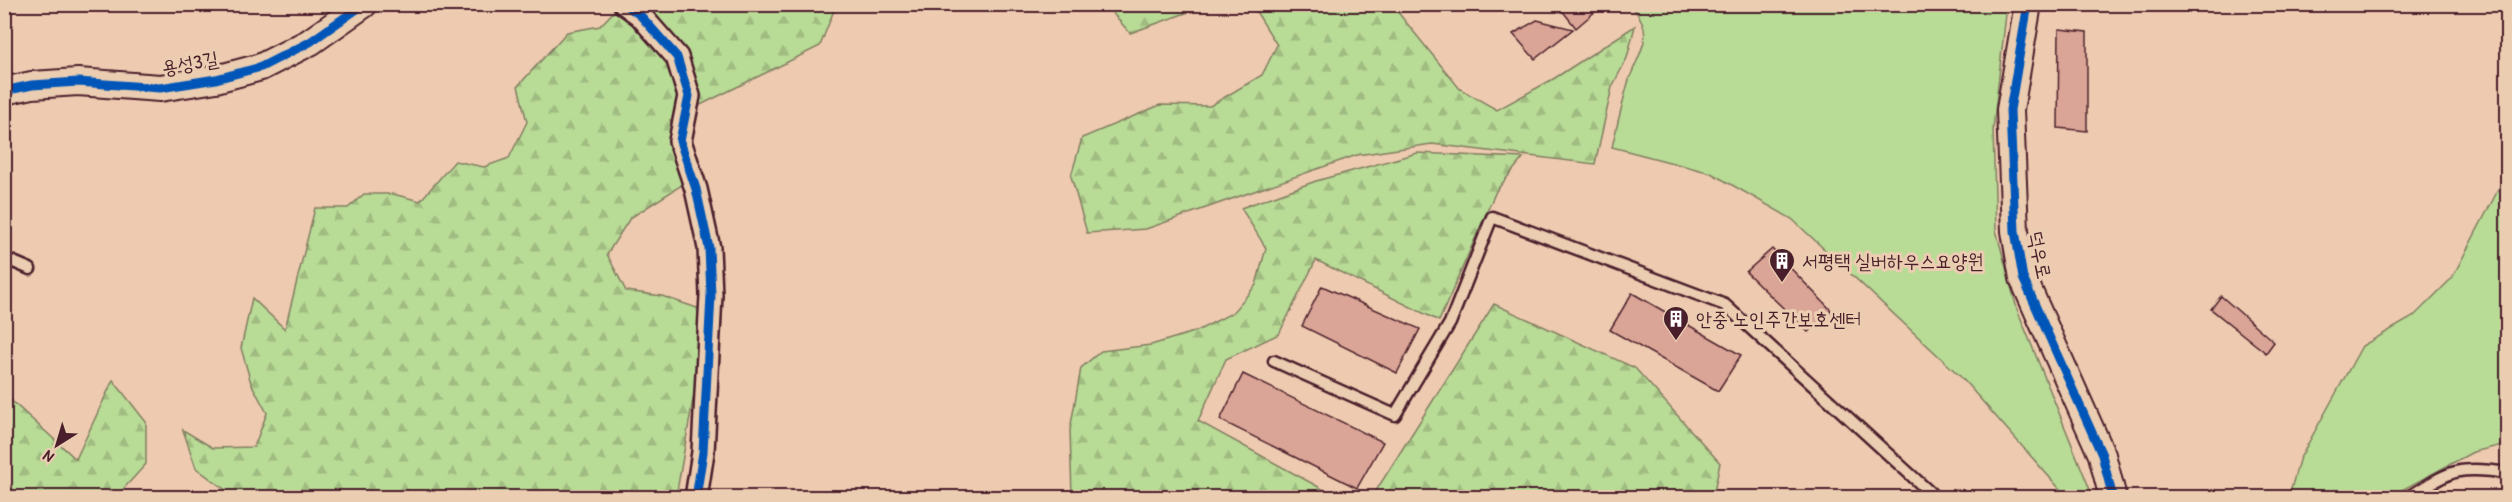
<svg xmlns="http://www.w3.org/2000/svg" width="2512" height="502" font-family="'Patrick Hand','Poor Story',sans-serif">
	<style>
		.green { fill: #b8db96; stroke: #817d60; stroke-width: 1.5 }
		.forest { fill: url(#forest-firs); stroke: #817d60; stroke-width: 1.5 }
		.building { fill: #daa596; stroke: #4a1f2b; stroke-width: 1.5 }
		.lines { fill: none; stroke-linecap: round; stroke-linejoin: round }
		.service-casing { stroke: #4a1f2b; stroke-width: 15 }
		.minor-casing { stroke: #4a1f2b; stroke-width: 26 }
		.tertiary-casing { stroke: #4a1f2b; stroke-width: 30 }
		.service { stroke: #ebcdb1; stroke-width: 10 }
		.minor { stroke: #ebcdb1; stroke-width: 21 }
		.tertiary { stroke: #ebcdb1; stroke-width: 26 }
		.cycleway-casing { stroke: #ebcdb1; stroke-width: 13 }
		.cycleway { stroke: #0057b8; stroke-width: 9 }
		.labels { text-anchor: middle; stroke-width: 6; stroke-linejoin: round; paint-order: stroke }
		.street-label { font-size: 20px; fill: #4a1f2b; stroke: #ebcdb1 }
		.poi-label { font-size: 20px; fill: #4a1f2b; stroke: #ebcdb1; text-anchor: start }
	</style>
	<defs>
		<pattern id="forest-firs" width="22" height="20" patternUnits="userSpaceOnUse" patternTransform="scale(1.5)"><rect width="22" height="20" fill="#b8db96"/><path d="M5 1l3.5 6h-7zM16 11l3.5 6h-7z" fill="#a0bc81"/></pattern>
	</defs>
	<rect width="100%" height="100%" fill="#eecbb0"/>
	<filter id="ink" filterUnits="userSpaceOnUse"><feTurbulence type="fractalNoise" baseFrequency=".0167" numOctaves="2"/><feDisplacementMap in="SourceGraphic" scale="12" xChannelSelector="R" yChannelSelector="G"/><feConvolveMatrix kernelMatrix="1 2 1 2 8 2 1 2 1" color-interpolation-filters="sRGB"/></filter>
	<g filter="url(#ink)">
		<path class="green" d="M 1640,5 L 2007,5 L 1993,129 L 1996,230 L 2017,309 L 2093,497 L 2067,497 L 1960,376 L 1792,219 L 1711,173 L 1612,147 C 1617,126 1622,104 1628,83 C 1637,54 1657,37 1634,9 Z
			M 2507,173 L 2507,444 L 2473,452 L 2389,497 L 2289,497 L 2299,460 L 2362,346 L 2413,317 L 2452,278 Z"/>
		<path class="forest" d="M 620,5 L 836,5 L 820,46 L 670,120 L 682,185 L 630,218 L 607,254 L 626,291 L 662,296 L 703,310 L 698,371 L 676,497 L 235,497 L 196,468 L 183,430 L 213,448 L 254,447 L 267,413 L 251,383 L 241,348 L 252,298 L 285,329 L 315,208 L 348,208 L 364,194 L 393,194 L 420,201 L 455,161 L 484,167 L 509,158 L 527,122 L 518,86 L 567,32 L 600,26 Z
			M 1108,5 L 1108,4 L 1208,5 L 1130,33 L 1109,9 Z
			M 1252,5 L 1392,5 L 1460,89 L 1497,110 L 1555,78 L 1635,26 L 1627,58 L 1612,87 L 1595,164 L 1432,144 L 1357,155 L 1146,229 L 1087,233 L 1071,176 L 1082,138 L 1160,105 L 1210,106 L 1262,75 L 1277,45 Z
			M 1417,153 L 1523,158 L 1496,191 L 1439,321 L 1316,260 L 1279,334 L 1226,359 L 1198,421 L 1337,497 L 1072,497 L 1070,430 L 1081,368 L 1101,351 L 1151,345 L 1197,331 L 1232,313 L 1256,285 L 1266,248 L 1241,208 L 1316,181 Z
			M 1494,304 L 1635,368 L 1720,463 L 1713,497 L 1372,497 Z
			M 113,380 L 146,422 L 146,464 L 116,497 L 5,497 L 5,395 L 76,459 Z"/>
		<path class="building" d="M 1557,4 L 1604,4 L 1576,28 Z
			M 1537,20 L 1573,29 L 1535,59 L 1513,34 Z
			M 2059,29 L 2087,32 L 2087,131 L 2058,128 Z
			M 1772,249 L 1831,310 L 1808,332 L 1746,272 Z
			M 1322,286 L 1420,329 L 1397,373 L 1302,326 Z
			M 1632,293 L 1741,355 L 1718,391 L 1610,330 Z
			M 2221,296 L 2274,342 L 2266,353 L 2211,309 Z
			M 1243,374 L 1383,442 L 1357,488 L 1220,420 Z"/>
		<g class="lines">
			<defs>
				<path id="service" d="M 4,258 L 30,269
					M 1274,361 L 1395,415 L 1450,323 L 1492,217 L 1725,305 L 1936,498
					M 2407,498 C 2451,471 2455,465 2508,473"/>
				<path id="minor" d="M 625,4 L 640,15 L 677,57 L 689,96 L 680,141 L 696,189 L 709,248 L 711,295 L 703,452 L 696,498"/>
				<path id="tertiary" d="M 2028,4 L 2010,110 L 2015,231 L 2023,278 L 2102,455 L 2113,498
					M 4,91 L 32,85 L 78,82 L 160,88 L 216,79 L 261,67 L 310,42 L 364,4"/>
			</defs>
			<use href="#service" class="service-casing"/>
			<use href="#minor" class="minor-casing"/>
			<use href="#tertiary" class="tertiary-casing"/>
			<use href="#service" class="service"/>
			<use href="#minor" class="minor"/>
			<use href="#tertiary" class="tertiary"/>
			<defs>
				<path id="cycleway" d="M 625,4 L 640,15 L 677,57 L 689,96 L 680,141 L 696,189 L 709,248 L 711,295 L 703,452 L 696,498
					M 2028,4 L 2010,110 L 2015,231 L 2023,278 L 2102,455 L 2113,498
					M 4,91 L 32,85 L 78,82 L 160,88 L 216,79 L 261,67 L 310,42 L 364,4"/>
			</defs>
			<use href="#cycleway" class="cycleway-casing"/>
			<use href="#cycleway" class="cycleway"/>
		</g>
	</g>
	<defs>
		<symbol id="building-pin" viewBox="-11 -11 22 30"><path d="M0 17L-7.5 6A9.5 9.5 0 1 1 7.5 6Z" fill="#4a1f2b" stroke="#ebcdb1"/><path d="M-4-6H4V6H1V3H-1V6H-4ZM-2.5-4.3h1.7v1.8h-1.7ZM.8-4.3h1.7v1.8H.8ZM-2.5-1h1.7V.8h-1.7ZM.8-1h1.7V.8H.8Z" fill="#fff"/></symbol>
	</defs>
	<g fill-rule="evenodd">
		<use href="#building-pin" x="1767" y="246" width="30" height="40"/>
		<use href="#building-pin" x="1661" y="304" width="30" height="40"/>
	</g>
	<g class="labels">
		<g class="street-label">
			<text transform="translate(190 63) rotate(-10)" y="7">용성3길</text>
			<text transform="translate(2040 255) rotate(78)" y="7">덕우로</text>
		</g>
		<g class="poi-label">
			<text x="1802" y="268">서평택 실버하우스요양원</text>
			<text x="1696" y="326">안중 노인주간보호센터</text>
		</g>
	</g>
	<rect width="2512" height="502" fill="none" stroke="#ebcdb1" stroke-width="24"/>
	<rect x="12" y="12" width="2488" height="478" fill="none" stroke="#4a1f2b" stroke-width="2" filter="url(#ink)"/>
	<g transform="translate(57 445) rotate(217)" stroke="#ebcdb1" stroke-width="4.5" paint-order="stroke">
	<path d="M0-4.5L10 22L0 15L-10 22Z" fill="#4a1f2b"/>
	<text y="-9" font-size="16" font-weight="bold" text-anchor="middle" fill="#4a1f2b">N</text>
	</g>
</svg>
